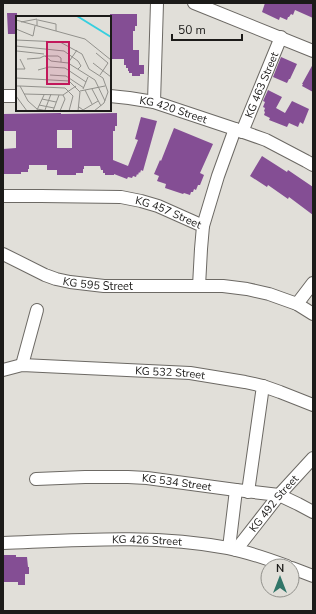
<svg xmlns="http://www.w3.org/2000/svg" width="316" height="614" font-family="'Nunito Sans',sans-serif">
	<style>
		.building { fill: #844e94; fill-rule: evenodd }
		.lines { fill: none; stroke-linecap: round; stroke-linejoin: round }
		.minor-casing { stroke: #6c6964; stroke-width: 14 }
		.minor { stroke: #fff; stroke-width: 12 }
		.labels { text-anchor: middle; stroke-width: 4; stroke-linejoin: round; paint-order: stroke }
		.street-label { font-size: 11px; fill: #1c1b19; stroke: #e1dfd9 }
		.inset-river { fill: none; stroke: #36cfdf; stroke-width: 2 }
		.inset-road { fill: none; stroke: #92918c; stroke-width: 1 }
		.view { fill: #c2185b; fill-opacity: 0.15; stroke: #c2185b; stroke-width: 2 }
		.inset-edge { fill: none; stroke: #1c1b19; stroke-width: 2 }
	</style>
	<rect width="100%" height="100%" fill="#e1dfd9"/>
	<path class="building" d="M 265,3 L 313,3 L 313,18 L 295,10 L 293,15 L 291,14 L 289,17 L 288,17 L 287,20 L 280,17 L 279,20 L 262,12 Z
		M 7,13 L 17,13 L 17,34 L 8,34 Z
		M 110,14 L 137,14 L 137,26 L 135,26 L 135,31 L 133,31 L 133,50 L 139,50 L 139,65 L 144,65 L 144,74 L 140,74 L 140,76 L 132,76 L 132,73 L 129,73 L 129,71 L 128,71 L 128,68 L 126,68 L 126,65 L 124,65 L 124,59 L 110,59 Z
		M 281,57 L 297,64 L 290,79 L 289,79 L 287,83 L 273,77 Z
		M 313,64 L 313,92 L 302,86 L 303,84 L 302,84 Z
		M 268,90 L 282,97 L 276,108 L 285,113 L 292,101 L 309,109 L 303,124 L 300,122 L 298,127 L 289,123 L 287,127 L 269,120 L 270,118 L 264,115 L 265,112 L 264,111 L 265,108 L 263,107 L 265,102 L 263,101 Z
		M 61,113 L 61,114 L 117,113 L 117,126 L 115,126 L 115,131 L 113,131 L 113,160 L 128,166 L 138,140 L 135,139 L 141,117 L 157,121 L 143,171 L 141,170 L 140,173 L 139,172 L 138,175 L 137,174 L 136,177 L 133,176 L 132,178 L 128,177 L 127,179 L 114,174 L 114,175 L 105,175 L 105,173 L 103,173 L 103,170 L 101,170 L 100,166 L 84,166 L 84,169 L 83,169 L 83,173 L 76,173 L 76,175 L 57,175 L 57,170 L 47,170 L 47,165 L 29,165 L 29,169 L 28,169 L 28,172 L 21,172 L 21,174 L 3,174 L 3,149 L 16,148 L 16,131 L 3,131 L 3,114 ZM 57,130 L 72,130 L 72,148 L 57,148 Z
		M 174,128 L 213,144 L 200,173 L 204,175 L 200,185 L 198,185 L 196,190 L 194,189 L 193,192 L 191,192 L 190,195 L 184,193 L 183,194 L 165,188 L 166,184 L 157,181 L 159,176 L 154,174 L 160,160 L 161,161 Z
		M 262,156 L 287,172 L 288,170 L 313,187 L 313,215 L 289,197 L 288,199 L 268,185 L 267,187 L 250,176 Z
		M 3,555 L 16,555 L 16,557 L 27,557 L 28,567 L 29,567 L 29,574 L 25,574 L 25,585 L 18,585 L 18,582 L 4,582 L 4,576 L 3,576 Z"/>
	<g class="lines">
		<defs>
			<g id="minor">
				<path d="M 194,3 L 313,51"/>
				<path d="M 3,96 L 17,96"/>
				<path id="s1" d="M 110,96 L 129,98 L 154,102 L 235,129 L 266,140 L 306,161 L 313,165"/>
				<path d="M 154,102 L 157,3"/>
				<path id="s2" d="M 242,132 L 281,37"/>
				<path id="s3" d="M 3,196 L 41,196 L 121,197 L 141,201 L 158,206 L 203,226 L 201,249 L 199,286"/>
				<path d="M 203,226 L 218,176 L 235,129"/>
				<path id="s4" d="M 3,254 L 45,275 L 56,279 L 70,282 L 104,286 L 223,286 L 247,289 L 269,294 L 297,304 L 313,314"/>
				<path d="M 297,304 L 313,283"/>
				<path d="M 22,365 L 37,310"/>
				<path id="s5" d="M 3,370 L 22,365 L 190,373 L 245,382 L 263,386 L 280,392 L 313,405"/>
				<path id="s6" d="M 36,479 L 85,477 L 128,477 L 147,478 L 236,490 L 279,495 L 298,504 L 313,512"/>
				<path d="M 248,492 L 263,386"/>
				<path id="s7" d="M 3,543 C 78,540 154,534 228,548 C 248,552 268,559 287,566"/>
				<path d="M 229,548 L 236,490"/>
				<path id="s8" d="M 236,550 L 279,495 L 313,458"/>
				<path d="M 292,568 L 313,576"/>
			</g>
		</defs>
		<use href="#minor" class="minor-casing"/>
		<use href="#minor" class="minor"/>
	</g>
	<g class="labels">
		<g class="street-label">
			<text dy="4" stroke="none"><textPath href="#s2" startOffset="51">KG 463 Street</textPath></text>
			<text dy="4" stroke="none"><textPath href="#s1" startOffset="65">KG 420 Street</textPath></text>
			<text dy="4" stroke="none"><textPath href="#s3" startOffset="168">KG 457 Street</textPath></text>
			<text dy="4" stroke="none"><textPath href="#s4" startOffset="101">KG 595 Street</textPath></text>
			<text dy="4" stroke="none"><textPath href="#s5" startOffset="168">KG 532 Street</textPath></text>
			<text dy="4" stroke="none"><textPath href="#s6" startOffset="141">KG 534 Street</textPath></text>
			<text dy="4" stroke="none"><textPath href="#s8" startOffset="60">KG 492 Street</textPath></text>
			<text dy="4" stroke="none"><textPath href="#s7" startOffset="144">KG 426 Street</textPath></text>
		</g>
	</g>
	<g transform="translate(16 16)">
		<rect width="95" height="95" fill="#e1dfd9"/>
		<path class="inset-river" d="M 61,0 L 95,21"/>
		<path class="inset-road" d="M 0,4 L 69,23 L 95,44M 22,4 L 40,8 L 40,15M 5,6 L 21,3 L 21,10M 0,13 L 17,20 L 19,10M 0,24 L 44,26 L 66,38 L 73,53 L 87,62 L 92,76 L 88,87 L 78,95M 0,30 L 48,35 L 62,45 L 65,50 L 62,53M 1,35 L 28,38M 80,37 L 92,47 L 84,59M 28,40 L 42,40 L 45,42 L 45,46M 29,40 L 35,45 L 52,47 L 79,64 L 89,85M 11,43 L 24,42 L 28,40M 52,47 L 61,34M 77,47 L 95,61M 0,53 L 9,53 L 4,43M 22,54 L 33,51 L 49,52 L 70,66M 34,59 L 50,60 L 68,72M 0,62 L 53,65 L 64,76 L 62,95M 0,70 L 4,70 L 12,85 L 21,93 L 32,95M 4,70 L 49,72 L 57,80 L 53,95M 67,73 L 72,61M 76,73 L 85,90M 69,74 L 76,88M 64,75 L 89,70M 8,78 L 47,79 L 49,83 L 44,95M 47,79 L 60,70M 0,80 L 11,95M 26,83 L 40,86M 23,89 L 38,92M 63,91 L 67,94 L 82,85M 21,94 L 28,79M 29,94 L 35,78M 37,95 L 43,79"/>
		<path class="view" d="M 31,26 L 53,26 L 53,68 L 31,68 Z"/>
		<rect width="95" height="95" class="inset-edge"/>
	</g>
	<rect width="316" height="614" fill="none" stroke="#1c1b19" stroke-width="8"/>
	<g transform="translate(280 578)"><circle r="19" fill="#e1dfd9" stroke="#92918c"/>
	<path d="M0-3L7 15L0 10L-7 15Z" fill="#317568"/>
	<text y="-6" font-size="11" font-weight="bold" text-anchor="middle" fill="#1c1b19">N</text>
	</g>
	<path d="M172 34v6h70v-6" fill="none" stroke="#1c1b19" stroke-width="2"/>
	<text x="178" y="34" font-size="12" fill="#1c1b19" stroke="#e1dfd9" stroke-width="3" paint-order="stroke">50 m</text>
</svg>
